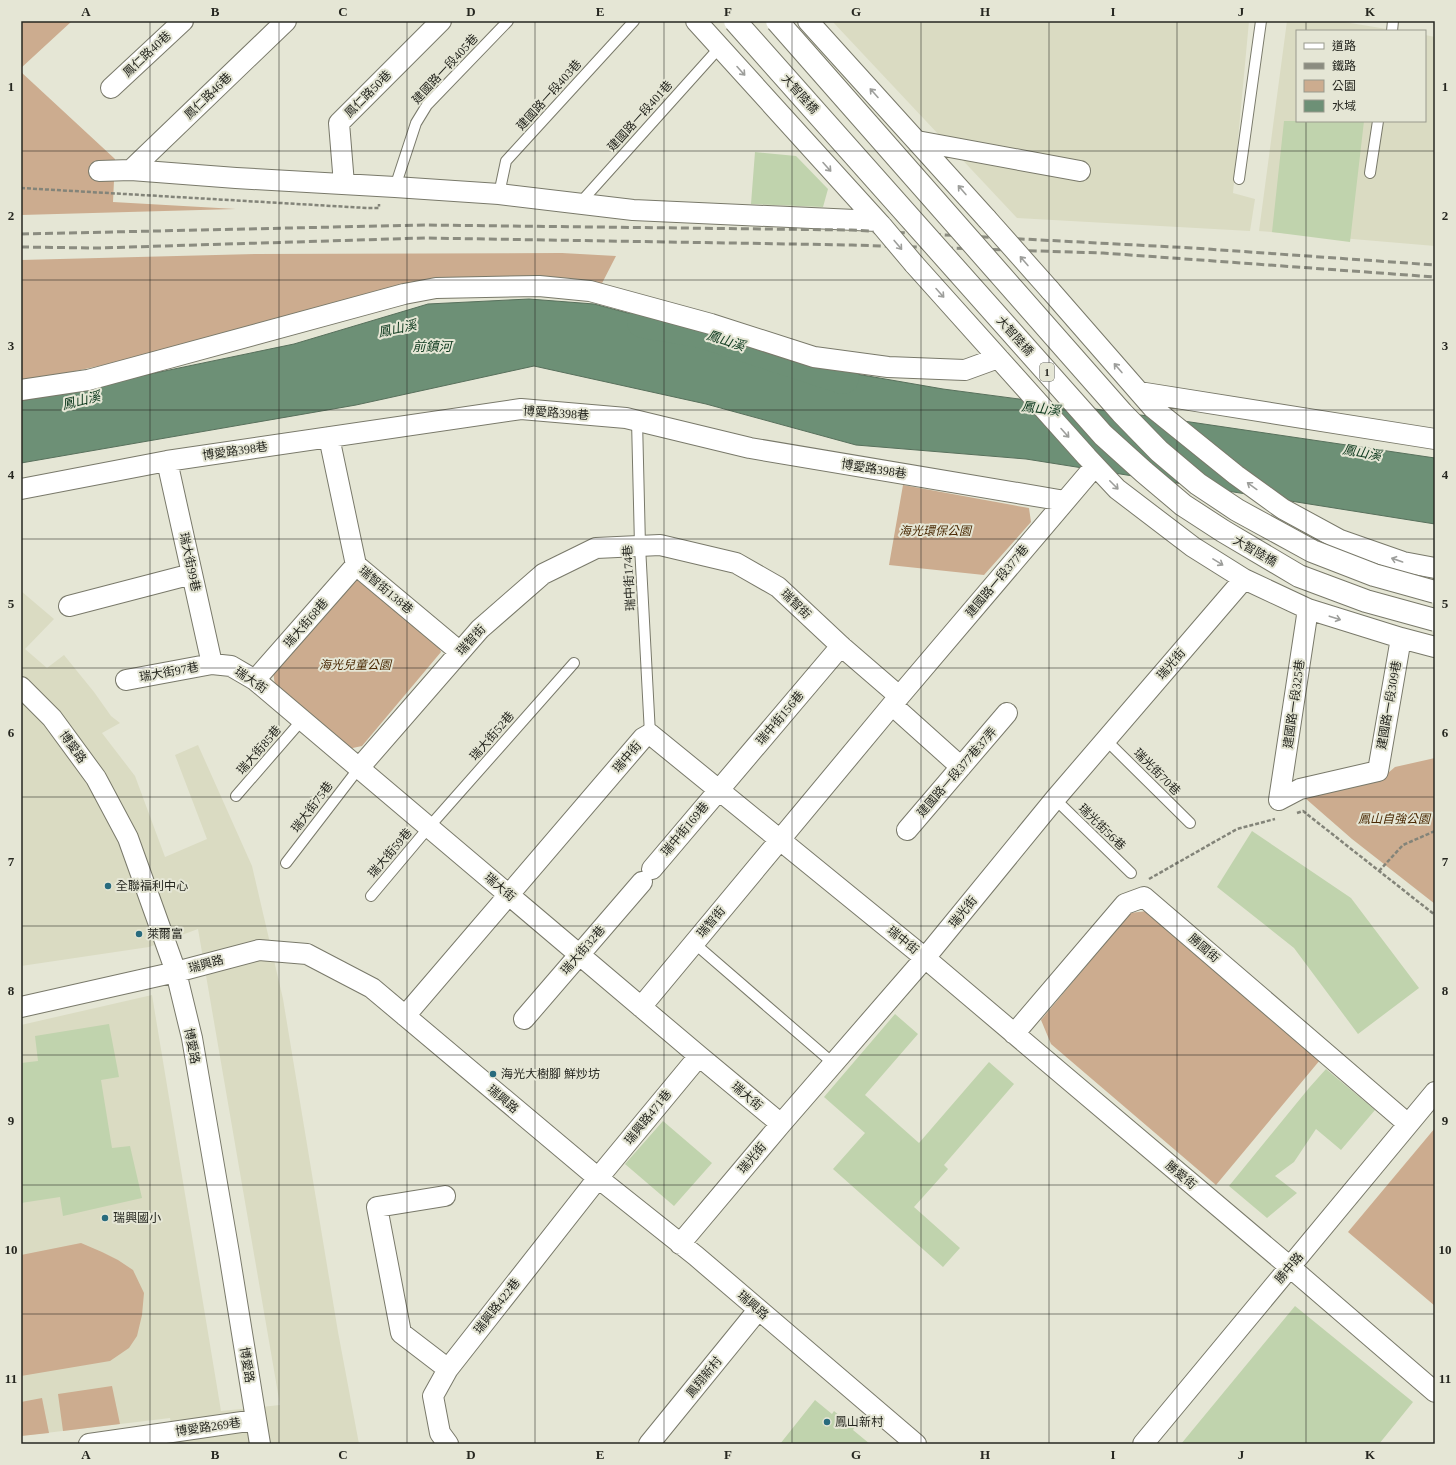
<svg xmlns="http://www.w3.org/2000/svg" width="1456" height="1465" font-family="'Times New Roman','Noto Sans TC',serif">
	<style>
		.built { fill: #dadbc2 }
		.green { fill: #ccac8f }
		.water { fill: #6d9076; stroke: #58705c }
		.lines { fill: none; stroke-linecap: round; stroke-linejoin: round }
		.river { stroke: #6d9076; stroke-width: 32 }
		.building { fill: #c0d3ad }
		.service-casing { stroke: #79796a; stroke-width: 12 }
		.minor-casing { stroke: #79796a; stroke-width: 22 }
		.path { stroke: #838479; stroke-width: 2.5; stroke-dasharray: 4 2; stroke-linecap: butt }
		.service { stroke: #fff; stroke-width: 10 }
		.minor { stroke: #fff; stroke-width: 20 }
		.rail { stroke: #8b8c80; stroke-width: 3; stroke-dasharray: 8 4; stroke-linecap: butt }
		.minor-bridge-casing { stroke: #79796a; stroke-width: 22; stroke-linecap: butt }
		.primary-bridge-casing { stroke: #79796a; stroke-width: 24; stroke-linecap: butt }
		.minor-bridge { stroke: #fff; stroke-width: 20 }
		.primary-bridge { stroke: #fff; stroke-width: 22 }
		.oneway { stroke: #9d9e9b }
		.grid { fill: none; stroke: #262720; stroke-width: 1; stroke-opacity: 0.55 }
		.poi-dot { fill: #286b7d; stroke: #e5e6d5; stroke-width: 1.5 }
		.labels { text-anchor: middle; stroke-width: 4; stroke-linejoin: round; paint-order: stroke }
		.shield { fill: #e5e6d5; stroke: #5f6056; stroke-width: 1 }
		.shield-label { font-size: 11px; font-weight: bold; fill: #262720 }
		.street-label { font-size: 12px; fill: #262720; stroke: #e5e6d5 }
		.park-label { font-size: 12px; font-style: italic; fill: #492803; stroke: #e5e6d5 }
		.poi-label { font-size: 12px; fill: #262720; stroke: #e5e6d5; text-anchor: start }
		.water-label { font-size: 13px; font-style: italic; fill: #09361a; stroke: #e5e6d5 }
		.neatline { fill: none; stroke: #262720; stroke-width: 1.5 }
		.grid-label { font-size: 13px; text-anchor: middle; font-weight: bold; fill: #262720 }
	</style>
	<rect width="100%" height="100%" fill="#e5e6d5"/>
	<path class="built" d="M 832,21 L 1249,21 L 1233,193 L 1255,199 L 1250,231 L 1017,218 Z
		M 1287,21 L 1338,21 L 1399,31 L 1297,31 L 1297,121 L 1425,121 L 1425,35 L 1435,37 L 1435,246 L 1259,231 Z
		M 21,591 L 54,619 L 25,649 L 47,668 L 64,655 L 94,692 L 111,716 L 120,723 L 102,733 L 135,776 L 165,857 L 207,839 L 175,755 L 198,745 L 252,866 L 283,999 L 338,1332 L 359,1444 L 175,1444 L 170,1418 L 21,1436 L 21,1025 L 152,995 L 221,1411 L 280,1405 L 198,929 L 149,947 L 21,966 Z"/>
	<path class="green" d="M 21,21 L 72,21 L 21,68 Z
		M 21,72 L 115,159 L 113,202 L 236,209 L 21,215 Z
		M 562,253 L 616,256 L 597,293 L 405,299 L 21,383 L 21,260 L 255,254 Z
		M 903,485 L 1029,508 L 1031,522 L 984,575 L 889,565 Z
		M 354,580 L 367,581 L 436,639 L 441,652 L 362,746 L 348,749 L 275,686 L 273,671 Z
		M 1435,758 L 1435,904 L 1352,839 L 1305,798 L 1381,779 L 1395,767 Z
		M 1147,911 L 1320,1060 L 1216,1185 L 1051,1044 L 1041,1020 L 1130,913 Z
		M 1435,1128 L 1435,1306 L 1348,1232 Z
		M 81,1243 L 102,1252 L 118,1260 L 133,1270 L 144,1293 L 142,1315 L 137,1336 L 129,1348 L 110,1361 L 21,1376 L 21,1255 Z
		M 112,1386 L 120,1424 L 63,1431 L 58,1394 Z
		M 42,1398 L 49,1433 L 21,1436 L 21,1402 Z"/>
	<path class="water" d="M 529,299 L 594,304 L 680,327 L 752,356 L 943,389 L 1163,418 L 1435,458 L 1435,524 L 1026,459 L 856,445 L 706,404 L 534,366 L 356,405 L 21,463 L 21,401 L 294,344 L 428,304 Z"/>
	<g class="lines">
		<path class="river" d="M 643,322 L 702,332 L 843,378"/>
	</g>
	<path class="building" d="M 1284,121 L 1364,121 L 1350,242 L 1272,232 Z
		M 755,152 L 796,156 L 828,189 L 823,207 L 751,204 Z
		M 1252,831 L 1351,898 L 1419,988 L 1358,1034 L 1294,948 L 1217,887 Z
		M 895,1014 L 918,1034 L 865,1095 L 919,1143 L 989,1062 L 1014,1084 L 944,1165 L 948,1169 L 914,1207 L 960,1248 L 943,1267 L 833,1169 L 865,1133 L 824,1097 Z
		M 109,1024 L 119,1077 L 101,1080 L 112,1148 L 130,1146 L 142,1198 L 63,1216 L 60,1197 L 21,1203 L 21,1063 L 38,1061 L 35,1036 Z
		M 1326,1069 L 1375,1110 L 1341,1150 L 1316,1129 L 1294,1162 L 1275,1176 L 1297,1193 L 1267,1218 L 1229,1186 L 1309,1088 Z
		M 663,1121 L 712,1163 L 674,1206 L 625,1164 Z
		M 1295,1306 L 1413,1402 L 1379,1444 L 1181,1444 Z
		M 815,1400 L 832,1414 L 834,1411 L 854,1428 L 853,1430 L 870,1444 L 780,1444 Z"/>
	<g class="lines">
		<defs>
			<path id="service" d="M 1392,31 L 1393,21
				M 1370,173 L 1378,121
				M 1239,179 L 1261,21
				M 395,187 L 416,123 L 427,105 L 508,21
				M 499,194 L 506,161 L 634,21
				M 580,203 L 720,47
				M 637,420 L 640,546 L 650,734
				M 1106,740 L 1190,823
				M 236,796 L 302,720
				M 1055,799 L 1131,873
				M 286,863 L 359,768
				M 371,896 L 429,827 L 574,663
				M 694,943 L 834,1064"/>
			<path id="minor" d="M 696,21 L 881,225
				M 808,21 L 987,219
				M 111,88 L 183,21
				M 917,141 L 1080,171
				M 131,170 L 286,21
				M 99,171 L 131,170 L 236,178 L 395,187 L 499,194 L 633,210 L 877,221
				M 344,184 L 339,123 L 441,21
				M 914,264 L 1087,457 L 1117,489 L 1193,547 L 1244,579 L 1308,609 L 1401,638 L 1435,647
				M 1050,290 L 1153,408 L 1236,475 L 1283,509 L 1340,540 L 1403,562 L 1435,568
				M 21,390 L 88,380 L 404,294 L 436,288 L 539,286 L 590,291 L 711,324 L 814,357 L 888,367 L 965,370 L 998,358
				M 1139,392 L 1435,439
				M 329,437 L 356,565 L 460,652
				M 167,461 L 212,664
				M 21,489 L 167,461 L 521,409 L 626,418 L 750,448 L 1065,501
				M 69,606 L 192,574
				M 126,680 L 212,664 L 231,666 L 255,680 L 699,1056 L 781,1124
				M 255,680 L 356,565
				M 21,687 L 52,718 L 96,778 L 128,838 L 176,972 L 192,1038 L 229,1253 L 260,1444
				M 892,705 L 961,767
				M 359,768 L 480,629 L 543,574 L 596,548 L 660,545 L 736,563 L 778,587 L 841,646 L 899,696
				M 1279,800 L 1300,789 L 1378,771 L 1401,638
				M 1279,800 L 1308,609
				M 907,830 L 1007,713
				M 652,869 L 841,646
				M 21,1007 L 176,972 L 259,950 L 307,954 L 372,988 L 598,1178 L 696,1256 L 916,1444
				M 641,1007 L 892,705 L 1095,466
				M 405,1016 L 643,738 L 650,734 L 925,958 L 1290,1267 L 1435,1392
				M 524,1019 L 642,882
				M 1014,1034 L 1125,904 L 1144,897 L 1408,1124
				M 445,1196 L 377,1207 L 401,1333 L 448,1369
				M 680,1244 L 781,1124 L 925,958 L 1055,799 L 1244,579
				M 89,1444 L 256,1420
				M 448,1444 L 440,1433 L 433,1396 L 448,1369 L 598,1178 L 699,1056
				M 649,1444 L 758,1310
				M 1143,1444 L 1435,1092"/>
		</defs>
		<use href="#service" class="service-casing"/>
		<use href="#minor" class="minor-casing"/>
		<path class="path" d="M 21,188 L 367,208 L 379,208 L 379,204
			M 1297,813 L 1303,811 L 1435,915
			M 1379,871 L 1403,845 L 1435,831
			M 1149,879 L 1237,829 L 1275,819"/>
		<use href="#service" class="service"/>
		<use href="#minor" class="minor"/>
		<path class="rail" d="M 21,234 L 425,225 L 851,230 L 1193,248 L 1435,265
			M 21,247 L 97,248 L 425,238 L 852,245 L 1103,253 L 1435,277"/>
		<defs>
			<path id="minor-bridge" d="M 987,219 L 1050,290
				M 882,226 L 914,264"/>
			<path id="primary-bridge" d="M 735,21 L 1103,435 L 1144,472 L 1183,505 L 1223,531 L 1299,576 L 1366,601 L 1435,620
				M 777,21 L 1122,413 L 1159,451 L 1198,484 L 1237,510 L 1312,551 L 1374,575 L 1435,592"/>
		</defs>
		<use href="#minor-bridge" class="minor-bridge-casing"/>
		<use href="#primary-bridge" class="primary-bridge-casing"/>
		<use href="#minor-bridge" class="minor-bridge"/>
		<use href="#primary-bridge" class="primary-bridge"/>
	</g>
	<defs><path id="oneway-shaft" d="M-6 0H5M1.5-3L5.5 0L1.5 3" fill="none" stroke-width="1.6" stroke-linecap="round" stroke-linejoin="round"/></defs>
	<g class="oneway">
		<use href="#oneway-shaft" transform="translate(741 71) rotate(48)"/>
		<use href="#oneway-shaft" transform="translate(874 93) rotate(-132)"/>
		<use href="#oneway-shaft" transform="translate(827 167) rotate(48)"/>
		<use href="#oneway-shaft" transform="translate(962 190) rotate(-131)"/>
		<use href="#oneway-shaft" transform="translate(898 245) rotate(50)"/>
		<use href="#oneway-shaft" transform="translate(1024 261) rotate(-131)"/>
		<use href="#oneway-shaft" transform="translate(940 293) rotate(48)"/>
		<use href="#oneway-shaft" transform="translate(1118 368) rotate(-131)"/>
		<use href="#oneway-shaft" transform="translate(1065 433) rotate(48)"/>
		<use href="#oneway-shaft" transform="translate(1114 485) rotate(45)"/>
		<use href="#oneway-shaft" transform="translate(1252 486) rotate(-144)"/>
		<use href="#oneway-shaft" transform="translate(1397 560) rotate(-161)"/>
		<use href="#oneway-shaft" transform="translate(1218 562) rotate(32)"/>
		<use href="#oneway-shaft" transform="translate(1335 618) rotate(18)"/>
	</g>
	<path class="grid" d="M 150,21 L 150,1444M 279,21 L 279,1444M 407,21 L 407,1444M 535,21 L 535,1444M 664,21 L 664,1444M 792,21 L 792,1444M 921,21 L 921,1444M 1049,21 L 1049,1444M 1177,21 L 1177,1444M 1306,21 L 1306,31M 1306,121 L 1306,1444M 21,151 L 1435,151M 21,280 L 1435,280M 21,410 L 1435,410M 21,539 L 1435,539M 21,668 L 1435,668M 21,797 L 1435,797M 21,926 L 1435,926M 21,1055 L 1435,1055M 21,1185 L 1435,1185M 21,1314 L 1435,1314"/>
	<g class="poi-dot">
		<circle cx="108" cy="886" r="4"/>
		<circle cx="139" cy="934" r="4"/>
		<circle cx="493" cy="1074" r="4"/>
		<circle cx="105" cy="1218" r="4"/>
		<circle cx="827" cy="1422" r="4"/>
	</g>
	<g class="labels">
		<rect class="shield" x="1040" y="363" width="14" height="18" rx="3"/>
		<g class="shield-label">
			<text x="1047" y="376">1</text>
		</g>
		<g class="street-label">
			<text transform="translate(147 54) rotate(-43)" y="4">鳳仁路40巷</text>
			<text transform="translate(445 69) rotate(-47)" y="4">建國路一段405巷</text>
			<text transform="translate(368 94) rotate(-45)" y="4">鳳仁路50巷</text>
			<text transform="translate(800 94) rotate(48)" y="4">大智陸橋</text>
			<text transform="translate(549 95) rotate(-48)" y="4">建國路一段403巷</text>
			<text transform="translate(208 96) rotate(-44)" y="4">鳳仁路46巷</text>
			<text transform="translate(640 116) rotate(-48)" y="4">建國路一段401巷</text>
			<text transform="translate(1015 336) rotate(48)" y="4">大智陸橋</text>
			<text transform="translate(556 413) rotate(4)" y="4">博愛路398巷</text>
			<text transform="translate(235 451) rotate(-8)" y="4">博愛路398巷</text>
			<text transform="translate(874 469) rotate(9)" y="4">博愛路398巷</text>
			<text transform="translate(1255 551) rotate(30)" y="4">大智陸橋</text>
			<text transform="translate(190 562) rotate(78)" y="4">瑞大街99巷</text>
			<text transform="translate(629 578) rotate(-93)" y="4">瑞中街174巷</text>
			<text transform="translate(997 581) rotate(-50)" y="4">建國路一段377巷</text>
			<text transform="translate(386 590) rotate(40)" y="4">瑞智街138巷</text>
			<text transform="translate(796 604) rotate(44)" y="4">瑞智街</text>
			<text transform="translate(306 623) rotate(-49)" y="4">瑞大街68巷</text>
			<text transform="translate(471 640) rotate(-47)" y="4">瑞智街</text>
			<text transform="translate(1171 664) rotate(-49)" y="4">瑞光街</text>
			<text transform="translate(169 672) rotate(-10)" y="4">瑞大街97巷</text>
			<text transform="translate(251 680) rotate(34)" y="4">瑞大街</text>
			<text transform="translate(1294 704) rotate(-82)" y="4">建國路一段325巷</text>
			<text transform="translate(1389 705) rotate(-80)" y="4">建國路一段309巷</text>
			<text transform="translate(780 718) rotate(-50)" y="4">瑞中街156巷</text>
			<text transform="translate(492 736) rotate(-49)" y="4">瑞大街52巷</text>
			<text transform="translate(73 747) rotate(54)" y="4">博愛路</text>
			<text transform="translate(259 750) rotate(-49)" y="4">瑞大街85巷</text>
			<text transform="translate(627 757) rotate(-49)" y="4">瑞中街</text>
			<text transform="translate(957 772) rotate(-49)" y="4">建國路一段377巷37弄</text>
			<text transform="translate(1157 772) rotate(45)" y="4">瑞光街70巷</text>
			<text transform="translate(312 807) rotate(-53)" y="4">瑞大街75巷</text>
			<text transform="translate(1102 827) rotate(44)" y="4">瑞光街56巷</text>
			<text transform="translate(685 829) rotate(-50)" y="4">瑞中街169巷</text>
			<text transform="translate(390 853) rotate(-50)" y="4">瑞大街59巷</text>
			<text transform="translate(500 887) rotate(40)" y="4">瑞大街</text>
			<text transform="translate(963 912) rotate(-51)" y="4">瑞光街</text>
			<text transform="translate(711 922) rotate(-50)" y="4">瑞智街</text>
			<text transform="translate(903 940) rotate(39)" y="4">瑞中街</text>
			<text transform="translate(1204 948) rotate(41)" y="4">勝國街</text>
			<text transform="translate(583 950) rotate(-49)" y="4">瑞大街32巷</text>
			<text transform="translate(206 964) rotate(-15)" y="4">瑞興路</text>
			<text transform="translate(192 1046) rotate(79)" y="4">博愛路</text>
			<text transform="translate(747 1096) rotate(40)" y="4">瑞大街</text>
			<text transform="translate(503 1099) rotate(40)" y="4">瑞興路</text>
			<text transform="translate(648 1117) rotate(-51)" y="4">瑞興路471巷</text>
			<text transform="translate(752 1158) rotate(-50)" y="4">瑞光街</text>
			<text transform="translate(1181 1175) rotate(40)" y="4">勝愛街</text>
			<text transform="translate(1289 1268) rotate(-50)" y="4">勝中路</text>
			<text transform="translate(753 1305) rotate(41)" y="4">瑞興路</text>
			<text transform="translate(497 1306) rotate(-52)" y="4">瑞興路422巷</text>
			<text transform="translate(247 1365) rotate(81)" y="4">博愛路</text>
			<text transform="translate(704 1377) rotate(-51)" y="4">鳳翔新村</text>
			<text transform="translate(208 1427) rotate(-8)" y="4">博愛路269巷</text>
		</g>
		<g class="park-label">
			<text x="935" y="535">海光環保公園</text>
			<text x="355" y="669">海光兒童公園</text>
			<text x="1394" y="823">鳳山自強公園</text>
		</g>
		<g class="poi-label">
			<text x="116" y="890">全聯福利中心</text>
			<text x="147" y="938">萊爾富</text>
			<text x="501" y="1078">海光大樹腳 鮮炒坊</text>
			<text x="113" y="1222">瑞興國小</text>
			<text x="835" y="1426">鳳山新村</text>
		</g>
		<g class="water-label">
			<text transform="translate(397 328) rotate(-12)" y="5">鳳山溪</text>
			<text transform="translate(726 340) rotate(18)" y="5">鳳山溪</text>
			<text x="432" y="351">前鎮河</text>
			<text transform="translate(81 400) rotate(-14)" y="5">鳳山溪</text>
			<text transform="translate(1041 408) rotate(7)" y="5">鳳山溪</text>
			<text transform="translate(1362 452) rotate(10)" y="5">鳳山溪</text>
		</g>
	</g>
	<rect width="1456" height="1465" fill="none" stroke="#e5e6d5" stroke-width="44"/>
	<rect x="1296" y="30" width="130" height="92" fill="#e5e6d5" stroke="#999a8d"/>
	<rect x="1304" y="43" width="20" height="6" fill="#ffffff" stroke="#999a8d"/>
	<text x="1332" y="50" font-size="12" fill="#262720">道路</text>
	<rect x="1304" y="63" width="20" height="6" fill="#8b8c80" stroke="#999a8d"/>
	<text x="1332" y="70" font-size="12" fill="#262720">鐵路</text>
	<rect x="1304" y="80" width="20" height="12" fill="#ccac8f" stroke="#999a8d"/>
	<text x="1332" y="90" font-size="12" fill="#262720">公園</text>
	<rect x="1304" y="100" width="20" height="12" fill="#6d9076" stroke="#999a8d"/>
	<text x="1332" y="110" font-size="12" fill="#262720">水域</text>
	<rect x="22" y="22" width="1412" height="1421" class="neatline"/>
	<g class="grid-label">
		<text x="86" y="16">A</text>
		<text x="215" y="16">B</text>
		<text x="343" y="16">C</text>
		<text x="471" y="16">D</text>
		<text x="600" y="16">E</text>
		<text x="728" y="16">F</text>
		<text x="856" y="16">G</text>
		<text x="985" y="16">H</text>
		<text x="1113" y="16">I</text>
		<text x="1241" y="16">J</text>
		<text x="1370" y="16">K</text>
		<text x="11" y="91">1</text>
		<text x="1445" y="91">1</text>
		<text x="11" y="220">2</text>
		<text x="1445" y="220">2</text>
		<text x="11" y="350">3</text>
		<text x="1445" y="350">3</text>
		<text x="11" y="479">4</text>
		<text x="1445" y="479">4</text>
		<text x="11" y="608">5</text>
		<text x="1445" y="608">5</text>
		<text x="11" y="737">6</text>
		<text x="1445" y="737">6</text>
		<text x="11" y="866">7</text>
		<text x="1445" y="866">7</text>
		<text x="11" y="995">8</text>
		<text x="1445" y="995">8</text>
		<text x="11" y="1125">9</text>
		<text x="1445" y="1125">9</text>
		<text x="11" y="1254">10</text>
		<text x="1445" y="1254">10</text>
		<text x="11" y="1383">11</text>
		<text x="1445" y="1383">11</text>
		<text x="86" y="1459">A</text>
		<text x="215" y="1459">B</text>
		<text x="343" y="1459">C</text>
		<text x="471" y="1459">D</text>
		<text x="600" y="1459">E</text>
		<text x="728" y="1459">F</text>
		<text x="856" y="1459">G</text>
		<text x="985" y="1459">H</text>
		<text x="1113" y="1459">I</text>
		<text x="1241" y="1459">J</text>
		<text x="1370" y="1459">K</text>
	</g>
</svg>
